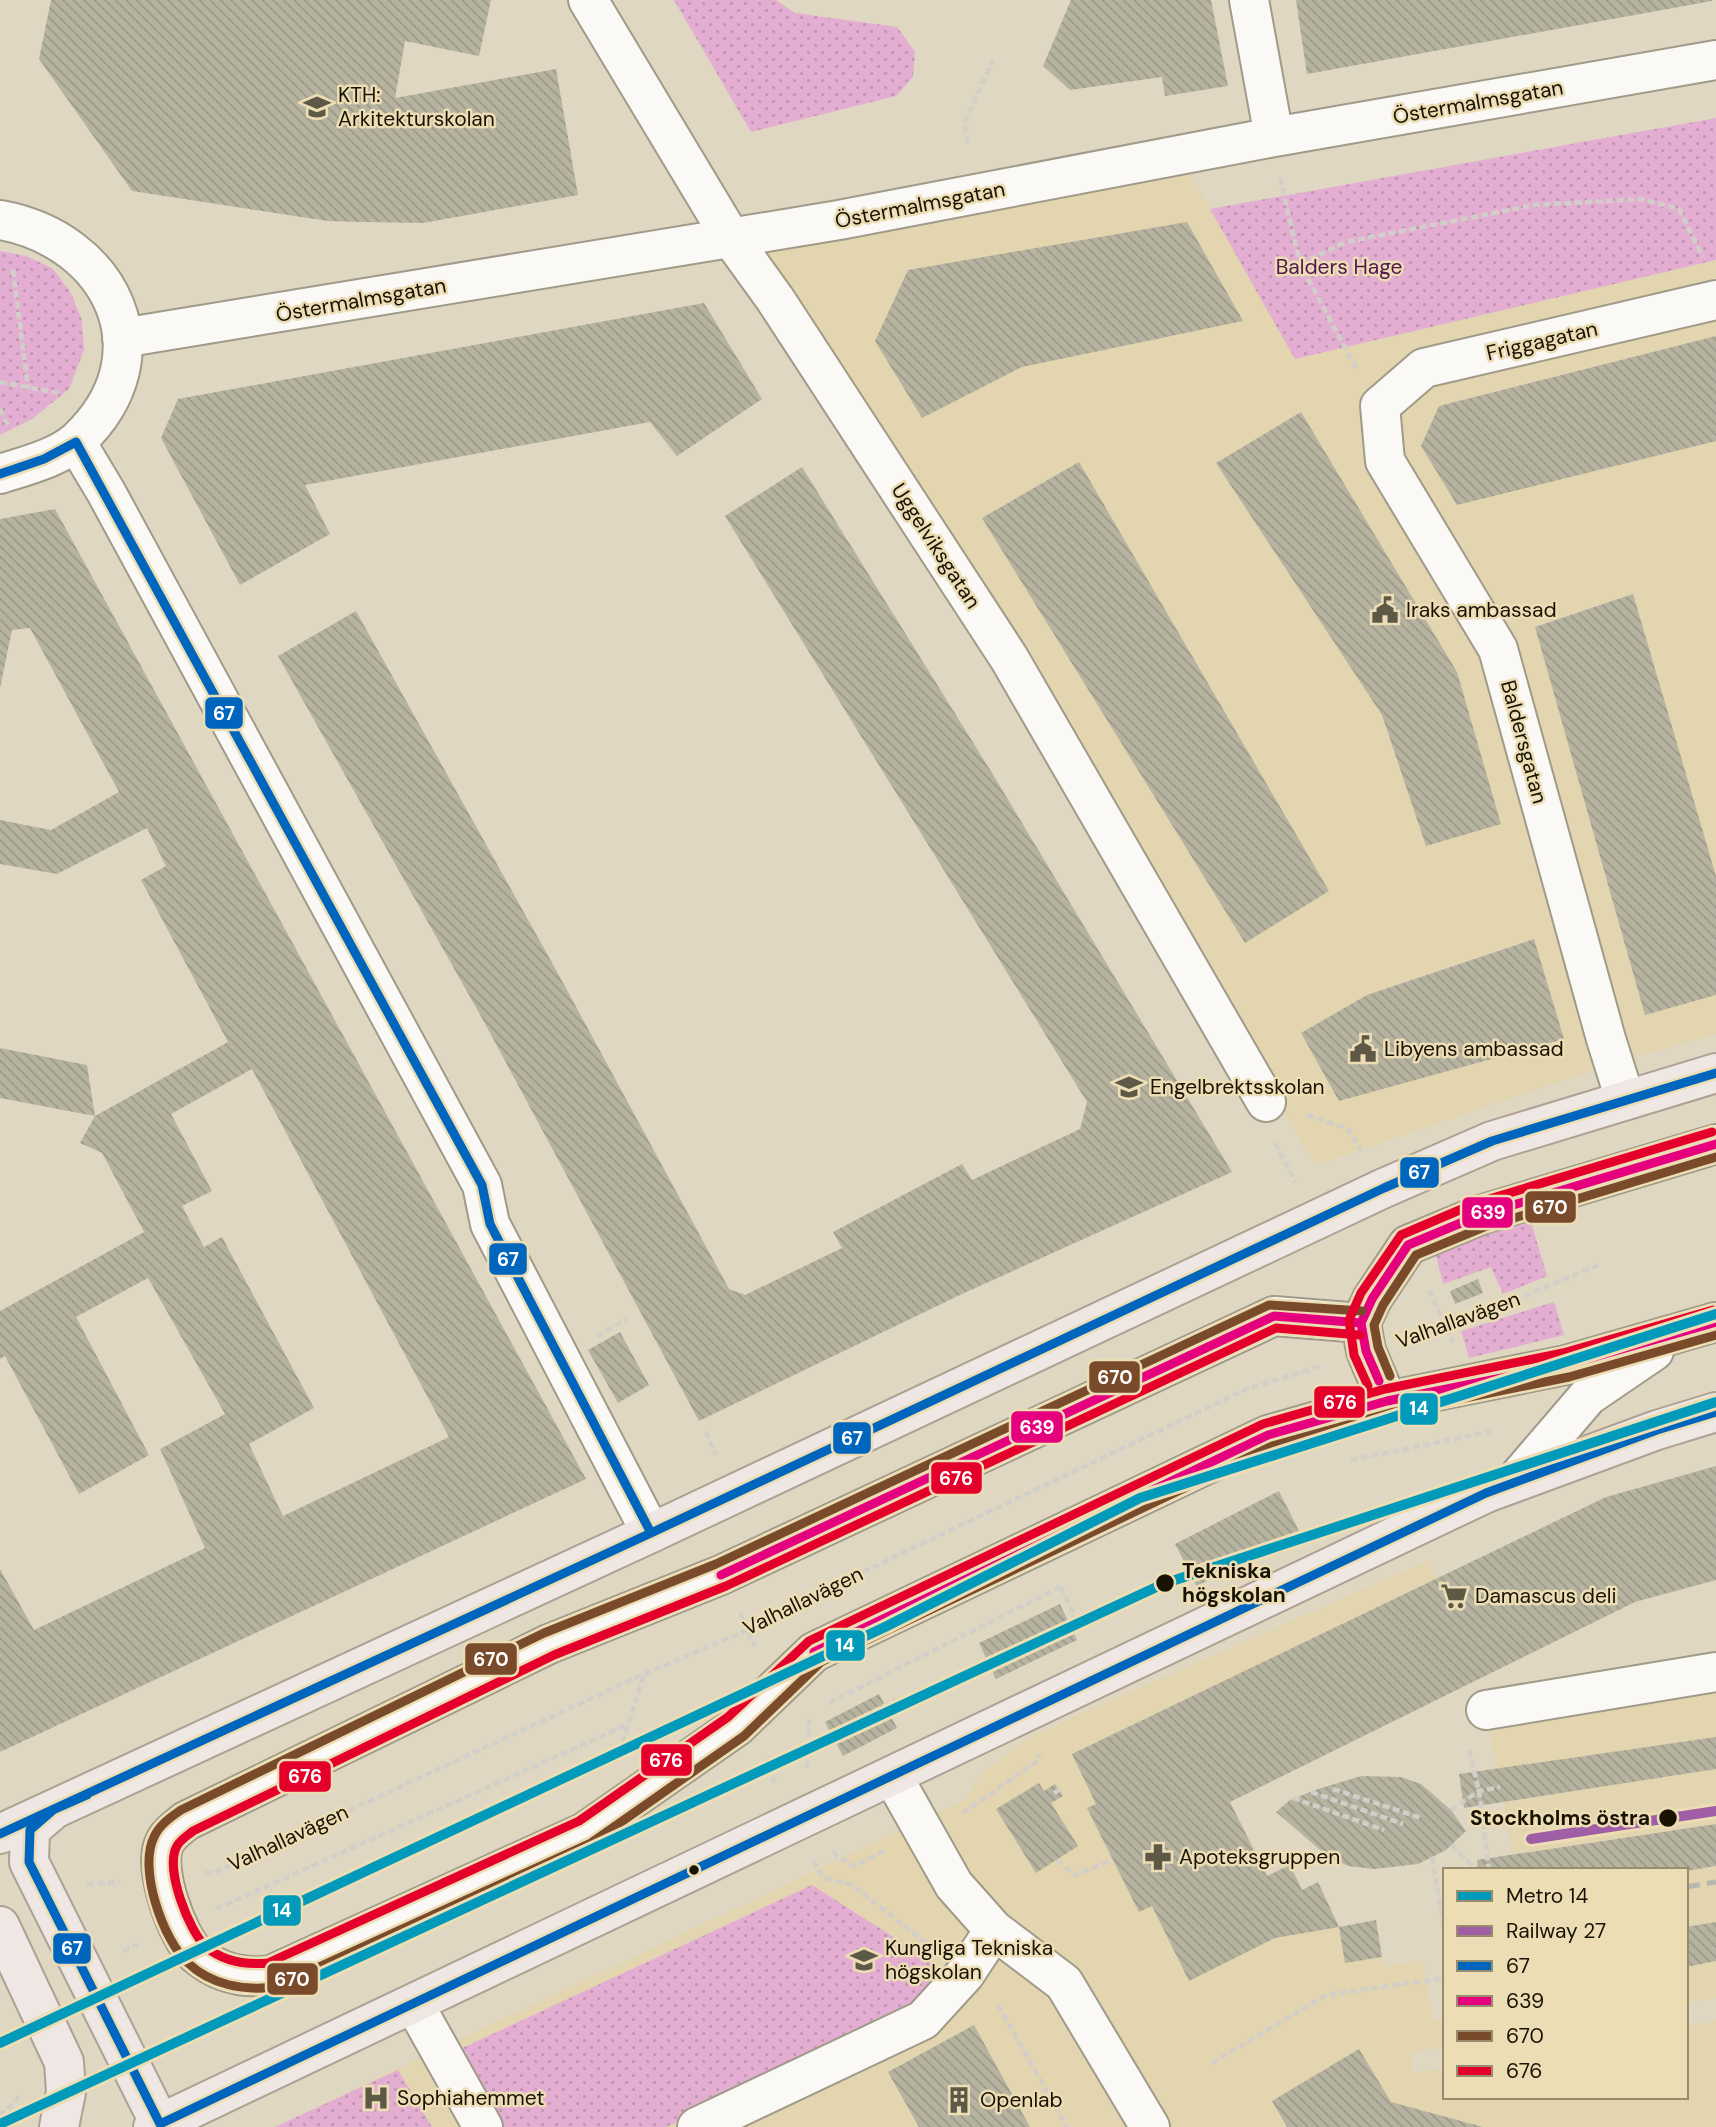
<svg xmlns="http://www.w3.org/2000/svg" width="1716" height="2127" font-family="'DM Sans',sans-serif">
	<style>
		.built { fill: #e2d5b0 }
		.green { fill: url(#green-dots) }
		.building { fill: url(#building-back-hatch); fill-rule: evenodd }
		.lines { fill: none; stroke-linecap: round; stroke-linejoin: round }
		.minor-casing { stroke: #a09a89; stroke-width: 42 }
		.major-casing { stroke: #afa093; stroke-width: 42 }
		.path { stroke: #d2cfc9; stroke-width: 4.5; stroke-dasharray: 7 3.5; stroke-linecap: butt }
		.minor { stroke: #faf9f6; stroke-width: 38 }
		.major { stroke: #eee7e3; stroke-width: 38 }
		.rail { stroke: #b8b6b1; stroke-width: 5; stroke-dasharray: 14 7; stroke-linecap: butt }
		.bus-1-casing { stroke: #ecddb4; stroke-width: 14 }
		.bus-2-casing { stroke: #ecddb4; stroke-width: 14 }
		.bus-3-casing { stroke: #ecddb4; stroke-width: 14 }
		.bus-4-casing { stroke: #ecddb4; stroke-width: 14 }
		.bus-1 { stroke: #0065bd; stroke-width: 9 }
		.bus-2 { stroke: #e5007d; stroke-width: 9 }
		.bus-3 { stroke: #7a4b2a; stroke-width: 9 }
		.bus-4 { stroke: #e4002b; stroke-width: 9 }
		.rail-1-casing { stroke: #ecddb4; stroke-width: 16 }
		.rail-1 { stroke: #a05ea6; stroke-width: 10 }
		.metro-1-casing { stroke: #ecddb4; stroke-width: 16 }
		.metro-1 { stroke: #029aba; stroke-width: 10 }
		.stop-dot { fill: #191305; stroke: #ecddb4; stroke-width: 2.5 }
		.labels { text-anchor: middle; stroke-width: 5; stroke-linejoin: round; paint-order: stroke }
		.poi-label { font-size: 21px; fill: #191305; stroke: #ecddb4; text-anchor: start }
		.street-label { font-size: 21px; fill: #191305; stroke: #ecddb4 }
		.park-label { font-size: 21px; fill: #52144e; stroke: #ecddb4 }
		.stop-label { font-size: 21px; font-weight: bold; fill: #191305; stroke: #ecddb4; text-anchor: start }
		.line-badge { stroke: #ecddb4; stroke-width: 2.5 }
		.badge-label { font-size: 19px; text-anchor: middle; font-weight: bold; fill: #fff }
	</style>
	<defs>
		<pattern id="green-dots" width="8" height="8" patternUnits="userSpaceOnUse" patternTransform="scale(1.75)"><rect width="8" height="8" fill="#e3aed1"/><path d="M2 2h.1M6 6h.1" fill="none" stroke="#c295b2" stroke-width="1.8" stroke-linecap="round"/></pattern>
		<pattern id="building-back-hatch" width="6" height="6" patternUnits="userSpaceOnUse" patternTransform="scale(1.75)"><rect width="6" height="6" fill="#b6b3a1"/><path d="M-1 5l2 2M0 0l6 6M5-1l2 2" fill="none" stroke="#9c9989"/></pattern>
	</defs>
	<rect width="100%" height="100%" fill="#dfd7c1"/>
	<path class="built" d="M 1182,160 L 1296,359 L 1716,260 L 1716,1034 L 1619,1062 L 1316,1165 L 1004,660 L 727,241 Z
		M 1429,1560 L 1477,1680 L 1230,1802 L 1267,1876 L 1290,1865 L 1302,1890 L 1318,1882 L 1339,1927 L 1376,1920 L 1384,1967 L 1423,1960 L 1433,2021 L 1445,2019 L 1445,2046 L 1410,2053 L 1414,2073 L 1445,2068 L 1445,2097 L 1686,2097 L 1686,2027 L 1716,2020 L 1716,2127 L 275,2127 L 964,1800 L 983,1773 L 1029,1737 Z
		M 1716,1685 L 1716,1998 L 1686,2003 L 1686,1870 L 1516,1870 L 1488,1722 Z"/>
	<path class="green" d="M 674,0 L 776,0 L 795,13 L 897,27 L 915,52 L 913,77 L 896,96 L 751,132 Z
		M 1716,118 L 1716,260 L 1295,359 L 1210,209 Z
		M 0,251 L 26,256 L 52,268 L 70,291 L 82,320 L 84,350 L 69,389 L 32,419 L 0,435 Z
		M 1531,1222 L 1547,1276 L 1503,1294 L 1491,1267 L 1443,1284 L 1436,1255 L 1499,1229 Z
		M 1554,1302 L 1564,1335 L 1469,1358 L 1461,1331 Z
		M 812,1885 L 942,1968 L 927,2006 L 666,2127 L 499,2127 L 456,2051 Z
		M 398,2070 L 432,2127 L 275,2127 Z"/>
	<path class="building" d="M 51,0 L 491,0 L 479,56 L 405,41 L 395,98 L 556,69 L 578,195 L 423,223 L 364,222 L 328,221 L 132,191 L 39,59 Z
		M 1071,0 L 1211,0 L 1228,86 L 1165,96 L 1162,77 L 1070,90 L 1043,66 Z
		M 1296,0 L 1712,0 L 1712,1 L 1307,74 Z
		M 1187,222 L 1243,321 L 1022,367 L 922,418 L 875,341 L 908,270 Z
		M 704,303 L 762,399 L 677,456 L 650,422 L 305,485 L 330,534 L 240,585 L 161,438 L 178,399 Z
		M 1716,336 L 1716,441 L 1457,505 L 1421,446 L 1439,406 Z
		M 1301,412 L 1457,672 L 1501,824 L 1426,846 L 1382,715 L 1216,463 Z
		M 1079,462 L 1329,891 L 1245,943 L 982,518 Z
		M 802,467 L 992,773 L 1232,1172 L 962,1294 L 699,1421 L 483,1020 L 278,656 L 356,611 L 561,979 L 729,1289 L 745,1295 L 842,1248 L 833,1232 L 962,1164 L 972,1180 L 1080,1129 L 1087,1102 L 725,516 Z
		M 55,509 L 586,1479 L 0,1752 L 0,1569 L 34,1630 L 205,1548 L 160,1449 L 225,1414 L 148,1278 L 76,1317 L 149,1455 L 79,1494 L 5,1356 L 0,1359 L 0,1311 L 144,1232 L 102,1153 L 80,1143 L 95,1116 L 0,1098 L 0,1048 L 87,1065 L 95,1116 L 228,1042 L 141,880 L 166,866 L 147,828 L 57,874 L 0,864 L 0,820 L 51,830 L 119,792 L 30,628 L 12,630 L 0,688 L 0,519 ZM 252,1069 L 449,1437 L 283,1516 L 249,1444 L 314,1408 L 222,1237 L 204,1247 L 182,1206 L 212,1191 L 171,1114 Z
		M 1633,594 L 1716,876 L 1716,995 L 1645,1015 L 1535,627 Z
		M 1534,939 L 1564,1039 L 1339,1101 L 1301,1033 L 1367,995 Z
		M 1478,1279 L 1483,1293 L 1455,1304 L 1450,1291 Z
		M 620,1332 L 649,1385 L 618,1403 L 588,1350 Z
		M 1716,1466 L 1716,1580 L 1635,1602 L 1230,1802 L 1267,1876 L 1290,1865 L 1302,1890 L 1318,1882 L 1339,1927 L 1275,1938 L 1189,1981 L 1152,1906 L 1139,1912 L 1087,1808 L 1096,1804 L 1072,1754 L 1606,1497 Z
		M 1279,1491 L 1300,1533 L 1197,1586 L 1175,1544 Z
		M 1060,1604 L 1077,1640 L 996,1679 L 979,1643 Z
		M 879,1694 L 897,1728 L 843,1756 L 825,1722 Z
		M 1716,1737 L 1716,1769 L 1464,1808 L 1459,1774 Z
		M 1361,1776 L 1401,1777 L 1421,1784 L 1451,1810 L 1466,1831 L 1446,1850 L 1418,1864 L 1374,1869 L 1348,1866 L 1326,1855 L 1276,1812 L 1290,1800 L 1318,1789 Z
		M 1039,1783 L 1044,1791 L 1055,1784 L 1063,1796 L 1051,1803 L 1078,1846 L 1036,1873 L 996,1809 Z
		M 1716,1824 L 1716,1866 L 1686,1871 L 1478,1870 L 1477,1860 Z
		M 1376,1920 L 1382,1957 L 1345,1963 L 1339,1927 Z
		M 1716,1922 L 1716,1961 L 1686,1967 L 1686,1927 Z
		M 974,2025 L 1030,2127 L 919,2127 L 888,2072 Z
		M 1359,2049 L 1391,2102 L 1483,2127 L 1287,2127 L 1272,2101 Z"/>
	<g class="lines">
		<defs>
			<path id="minor" d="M 588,0 L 731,238 L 775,299 L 1009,658 L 1266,1102
				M 1249,0 L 1274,137
				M 0,220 C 112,240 168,355 78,440 C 58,458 25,466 0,474
				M 122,338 L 839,220 L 1274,137 L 1716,60
				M 76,442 L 106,492 L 482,1185 L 490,1224 L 651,1533
				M 1625,1099 L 1606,1039 L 1498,649 L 1385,461 L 1380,406 L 1424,368 L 1716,300
				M 1361,1323 L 1274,1316 L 721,1575 L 549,1644 L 186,1821 C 179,1827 168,1834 164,1844 C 153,1868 177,1937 196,1954 C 218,1973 244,1979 271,1975 L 585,1832 L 736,1727 L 814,1652 L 1268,1435 L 1387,1401 L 1566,1365 L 1716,1322
				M 1387,1401 L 1366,1351 L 1361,1323 L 1372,1299 L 1408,1245 L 1480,1215 L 1716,1144
				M 1516,1480 L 1588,1396 L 1654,1351
				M 1486,1710 L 1716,1672
				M 893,1777 L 954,1885 L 994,1930 L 1064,1983 L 1150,2127
				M 414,2004 L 483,2127
				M 697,2127 L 923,2020 L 965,1974 L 994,1930"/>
			<path id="major" d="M 53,1810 L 30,1830 L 29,1862 L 160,2124
				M 0,1834 L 651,1533 L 1384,1188 L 1492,1141 L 1716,1073
				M 0,1926 L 64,2062 L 66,2092 L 59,2127
				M 153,2127 L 1486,1493 L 1657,1430 L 1716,1412"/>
		</defs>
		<use href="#minor" class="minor-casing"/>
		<use href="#major" class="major-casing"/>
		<path class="path" d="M 968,143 L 964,124 L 993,60
			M 1280,178 L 1300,264 L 1357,370
			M 1300,264 L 1346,242 L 1535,205 L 1642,199 L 1679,209 L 1703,257
			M 13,270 L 28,388
			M 0,382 L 58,393
			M 0,409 L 9,427
			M 1307,1115 L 1348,1129 L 1361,1151
			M 1275,1143 L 1295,1182
			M 1429,1290 L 1453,1343
			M 600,1337 L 599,1335 L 627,1319
			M 1406,1339 L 1447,1328 L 1601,1264
			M 706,1432 L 716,1455
			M 1351,1460 L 1494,1431
			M 1061,1587 L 1074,1614 L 1067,1633
			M 740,1613 L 755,1647
			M 829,1703 L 1062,1586
			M 808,1744 L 898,1699
			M 1469,1750 L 1479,1791 L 1489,1870
			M 619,1753 L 644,1675
			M 768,1756 L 775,1785
			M 807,1768 L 809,1718
			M 1333,1789 L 1421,1818
			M 1311,1792 L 1403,1824
			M 1054,1793 L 1062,1788
			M 1293,1798 L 1384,1830
			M 1451,1810 L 1479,1791 L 1500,1787
			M 963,1813 L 1040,1759 L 1038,1754
			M 1452,1845 L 1476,1870
			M 834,1851 L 836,1856 L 854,1866 L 886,1850
			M 1432,1857 L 1445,1933
			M 1057,1860 L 1074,1875 L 1113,1860
			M 813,1861 L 824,1878 L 852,1885 L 930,1946
			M 205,1873 L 218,1871 L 644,1674 L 748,1630 L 791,1606 L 1247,1389 L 1321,1366
			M 87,1884 L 120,1882
			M 216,1909 L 629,1724
			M 123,1951 L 138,1944
			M 998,2005 L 1067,2127
			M 1212,2063 L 1326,1995 L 1445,1978
			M 0,2116 L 19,2097"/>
		<use href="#minor" class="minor"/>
		<use href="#major" class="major"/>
		<path class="rail" d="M 1686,1887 L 1716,1882"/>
		<defs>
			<path id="bus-1" d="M 76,442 L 482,1185 L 490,1224 L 651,1533
				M 0,474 L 44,459 L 76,442
				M 87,1795 L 53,1810 L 30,1830 L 29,1862 L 160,2124
				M 0,1834 L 651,1533 L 1384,1188 L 1492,1141 L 1716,1073
				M 160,2124 L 1486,1493 L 1657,1430 L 1716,1412"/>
			<path id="bus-2" d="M 1379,1381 L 1366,1351 L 1361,1323 L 1372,1299 L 1408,1245 L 1480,1215 L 1716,1144
				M 721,1575 L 1274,1316 L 1361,1323
				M 814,1652 L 1268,1435 L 1387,1401 L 1566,1365 L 1716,1322"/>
			<path id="bus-3" d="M 1362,1311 L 1269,1305 L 716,1564 L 544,1633 L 181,1810 C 171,1817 159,1825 154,1837 C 138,1869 163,1940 188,1963 C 211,1985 244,1991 275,1987 L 591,1843 L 744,1736 L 821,1662 L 1272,1446 L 1390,1413 L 1569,1377 L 1716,1335
				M 1390,1376 L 1378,1347 L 1374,1325 L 1383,1305 L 1416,1255 L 1484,1227 L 1716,1157"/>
			<path id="bus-4" d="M 1360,1335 L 1276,1328 L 726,1586 L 554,1655 L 193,1831 C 187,1836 180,1840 177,1846 C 164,1868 189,1931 206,1947 C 223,1961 246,1965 268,1963 L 579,1821 L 728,1717 L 809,1641 L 1263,1424 L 1385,1389 L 1563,1353 L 1713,1310
				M 1368,1386 L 1354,1355 L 1349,1320 L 1361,1293 L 1401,1235 L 1476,1203 L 1712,1132"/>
		</defs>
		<use href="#bus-1" class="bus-1-casing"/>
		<use href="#bus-2" class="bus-2-casing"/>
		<use href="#bus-3" class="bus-3-casing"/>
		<use href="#bus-4" class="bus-4-casing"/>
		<use href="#bus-1" class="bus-1"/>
		<use href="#bus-2" class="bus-2"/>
		<use href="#bus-3" class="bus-3"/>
		<use href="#bus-4" class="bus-4"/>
		<defs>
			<path id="rail-1" d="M 1531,1839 L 1716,1811"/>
		</defs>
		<use href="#rail-1" class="rail-1-casing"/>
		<use href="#rail-1" class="rail-1"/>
		<defs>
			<path id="metro-1" d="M 0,2043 L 885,1627 L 1140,1498 L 1716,1314
				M 0,2124 L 1163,1584 L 1716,1402"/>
		</defs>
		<use href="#metro-1" class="metro-1-casing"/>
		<use href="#metro-1" class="metro-1"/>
	</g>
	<defs>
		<symbol id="university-bare" viewBox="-9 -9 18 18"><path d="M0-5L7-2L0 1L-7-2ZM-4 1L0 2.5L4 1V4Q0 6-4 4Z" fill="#5e5847" stroke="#ecddb4" stroke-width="2.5" paint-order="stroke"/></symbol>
		<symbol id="civic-bare" viewBox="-9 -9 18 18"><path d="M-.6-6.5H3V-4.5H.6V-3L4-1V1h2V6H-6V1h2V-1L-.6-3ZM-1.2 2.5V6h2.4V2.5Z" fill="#5e5847" stroke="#ecddb4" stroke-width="2.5" paint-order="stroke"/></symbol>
		<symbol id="school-bare" viewBox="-9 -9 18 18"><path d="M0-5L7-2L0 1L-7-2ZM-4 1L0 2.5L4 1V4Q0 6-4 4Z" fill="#5e5847" stroke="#ecddb4" stroke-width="2.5" paint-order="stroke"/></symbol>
		<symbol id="supermarket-bare" viewBox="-9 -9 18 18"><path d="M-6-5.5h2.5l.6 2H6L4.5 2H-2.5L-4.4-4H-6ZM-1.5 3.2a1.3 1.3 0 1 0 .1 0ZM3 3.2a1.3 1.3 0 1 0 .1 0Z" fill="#5e5847" stroke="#ecddb4" stroke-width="2.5" paint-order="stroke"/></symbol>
		<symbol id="pharmacy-bare" viewBox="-9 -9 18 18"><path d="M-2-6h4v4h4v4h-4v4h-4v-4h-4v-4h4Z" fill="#5e5847" stroke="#ecddb4" stroke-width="2.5" paint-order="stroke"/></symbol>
		<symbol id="hospital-bare" viewBox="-9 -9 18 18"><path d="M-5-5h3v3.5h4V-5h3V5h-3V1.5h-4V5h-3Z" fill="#5e5847" stroke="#ecddb4" stroke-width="2.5" paint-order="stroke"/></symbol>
		<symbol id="building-bare" viewBox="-9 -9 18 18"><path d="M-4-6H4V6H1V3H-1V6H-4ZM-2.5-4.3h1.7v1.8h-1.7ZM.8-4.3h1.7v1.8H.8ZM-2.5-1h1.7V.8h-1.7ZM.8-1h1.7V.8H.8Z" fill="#5e5847" stroke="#ecddb4" stroke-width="2.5" paint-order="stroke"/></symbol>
	</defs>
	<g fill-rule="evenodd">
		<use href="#university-bare" x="298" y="88" width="38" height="38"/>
		<use href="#civic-bare" x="1366" y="591" width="38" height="38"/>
		<use href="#civic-bare" x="1344" y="1030" width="38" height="38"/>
		<use href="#school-bare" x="1110" y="1068" width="38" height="38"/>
		<use href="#supermarket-bare" x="1435" y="1577" width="38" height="38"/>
		<use href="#pharmacy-bare" x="1139" y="1838" width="38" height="38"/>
		<use href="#university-bare" x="845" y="1941" width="38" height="38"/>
		<use href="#hospital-bare" x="357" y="2079" width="38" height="38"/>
		<use href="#building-bare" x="940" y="2081" width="38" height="38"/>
	</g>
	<g class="stop-dot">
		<circle cx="1165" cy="1583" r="10"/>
		<circle cx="1668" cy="1818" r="10"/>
		<circle cx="694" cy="1870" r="6"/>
	</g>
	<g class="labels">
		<g class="poi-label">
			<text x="338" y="102">KTH:<tspan x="338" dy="24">Arkitekturskolan</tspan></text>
			<text x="1406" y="617">Iraks ambassad</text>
			<text x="1384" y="1056">Libyens ambassad</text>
			<text x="1150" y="1094">Engelbrektsskolan</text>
			<text x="1475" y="1603">Damascus deli</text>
			<text x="1179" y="1864">Apoteksgruppen</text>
			<text x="885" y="1955">Kungliga Tekniska<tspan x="885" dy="24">högskolan</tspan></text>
			<text x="397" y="2105">Sophiahemmet</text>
			<text x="980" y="2107">Openlab</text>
		</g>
		<g class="street-label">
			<text transform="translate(1478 102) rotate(-10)" y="7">Östermalmsgatan</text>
			<text transform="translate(920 205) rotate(-11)" y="7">Östermalmsgatan</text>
			<text transform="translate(361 300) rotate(-10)" y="7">Östermalmsgatan</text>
			<text transform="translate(1542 341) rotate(-13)" y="7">Friggagatan</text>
			<text transform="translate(936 546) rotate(57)" y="7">Uggelviksgatan</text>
			<text transform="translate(1524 742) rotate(75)" y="7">Baldersgatan</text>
			<text transform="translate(1458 1320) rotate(-20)" y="7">Valhallavägen</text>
			<text transform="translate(803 1601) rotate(-26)" y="7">Valhallavägen</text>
			<text transform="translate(288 1838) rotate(-25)" y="7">Valhallavägen</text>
		</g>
		<g class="park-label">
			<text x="1339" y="274">Balders Hage</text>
		</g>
		<g class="stop-label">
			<text x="1182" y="1578">Tekniska<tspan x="1182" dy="24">högskolan</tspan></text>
			<text x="1650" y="1825" text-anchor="end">Stockholms östra</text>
		</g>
	</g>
	<g class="line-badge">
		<rect x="204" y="696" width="40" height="34" rx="7" fill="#0065bd"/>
		<rect x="1399" y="1156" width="41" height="33" rx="7" fill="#0065bd"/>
		<rect x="1524" y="1190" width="53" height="34" rx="7" fill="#7a4b2a"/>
		<rect x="1461" y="1196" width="53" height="33" rx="7" fill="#e5007d"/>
		<rect x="488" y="1242" width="40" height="34" rx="7" fill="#0065bd"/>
		<rect x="1088" y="1360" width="53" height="34" rx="7" fill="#7a4b2a"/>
		<rect x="1313" y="1385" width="53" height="34" rx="7" fill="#e4002b"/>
		<rect x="1399" y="1392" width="40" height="34" rx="7" fill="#029aba"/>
		<rect x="1010" y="1410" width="54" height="34" rx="7" fill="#e5007d"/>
		<rect x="832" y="1421" width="40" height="34" rx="7" fill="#0065bd"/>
		<rect x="930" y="1461" width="53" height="34" rx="7" fill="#e4002b"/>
		<rect x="825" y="1629" width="41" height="33" rx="7" fill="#029aba"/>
		<rect x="464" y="1642" width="54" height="34" rx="7" fill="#7a4b2a"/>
		<rect x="640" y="1743" width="53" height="34" rx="7" fill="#e4002b"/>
		<rect x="278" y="1760" width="54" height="33" rx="7" fill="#e4002b"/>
		<rect x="262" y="1894" width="40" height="33" rx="7" fill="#029aba"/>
		<rect x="52" y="1932" width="40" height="33" rx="7" fill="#0065bd"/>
		<rect x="266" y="1962" width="53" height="34" rx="7" fill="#7a4b2a"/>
	</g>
	<g class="badge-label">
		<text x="224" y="720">67</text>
		<text x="1419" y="1179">67</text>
		<text x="1550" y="1214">670</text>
		<text x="1488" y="1219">639</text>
		<text x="508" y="1266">67</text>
		<text x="1115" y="1384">670</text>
		<text x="1340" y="1409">676</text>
		<text x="1419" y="1415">14</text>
		<text x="1037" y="1434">639</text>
		<text x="852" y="1445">67</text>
		<text x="956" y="1485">676</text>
		<text x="845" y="1652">14</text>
		<text x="491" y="1666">670</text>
		<text x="666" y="1767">676</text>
		<text x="305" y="1783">676</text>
		<text x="282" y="1917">14</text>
		<text x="72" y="1955">67</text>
		<text x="292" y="1986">670</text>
	</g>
	<rect x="1443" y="1868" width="245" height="231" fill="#ecddb4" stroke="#988c6e" stroke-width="2"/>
	<rect x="1457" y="1891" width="35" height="10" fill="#029aba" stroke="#988c6e" stroke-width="2"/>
	<text x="1506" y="1903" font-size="21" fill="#191305">Metro 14</text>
	<rect x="1457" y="1926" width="35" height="10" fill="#a05ea6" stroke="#988c6e" stroke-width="2"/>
	<text x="1506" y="1938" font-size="21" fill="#191305">Railway 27</text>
	<rect x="1457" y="1961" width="35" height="10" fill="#0065bd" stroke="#988c6e" stroke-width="2"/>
	<text x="1506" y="1973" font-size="21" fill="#191305">67</text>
	<rect x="1457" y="1996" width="35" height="10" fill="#e5007d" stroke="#988c6e" stroke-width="2"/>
	<text x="1506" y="2008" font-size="21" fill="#191305">639</text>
	<rect x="1457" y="2031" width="35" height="10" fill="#7a4b2a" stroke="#988c6e" stroke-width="2"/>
	<text x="1506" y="2043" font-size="21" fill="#191305">670</text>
	<rect x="1457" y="2066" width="35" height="10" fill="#e4002b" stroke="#988c6e" stroke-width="2"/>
	<text x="1506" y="2078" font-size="21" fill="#191305">676</text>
</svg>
